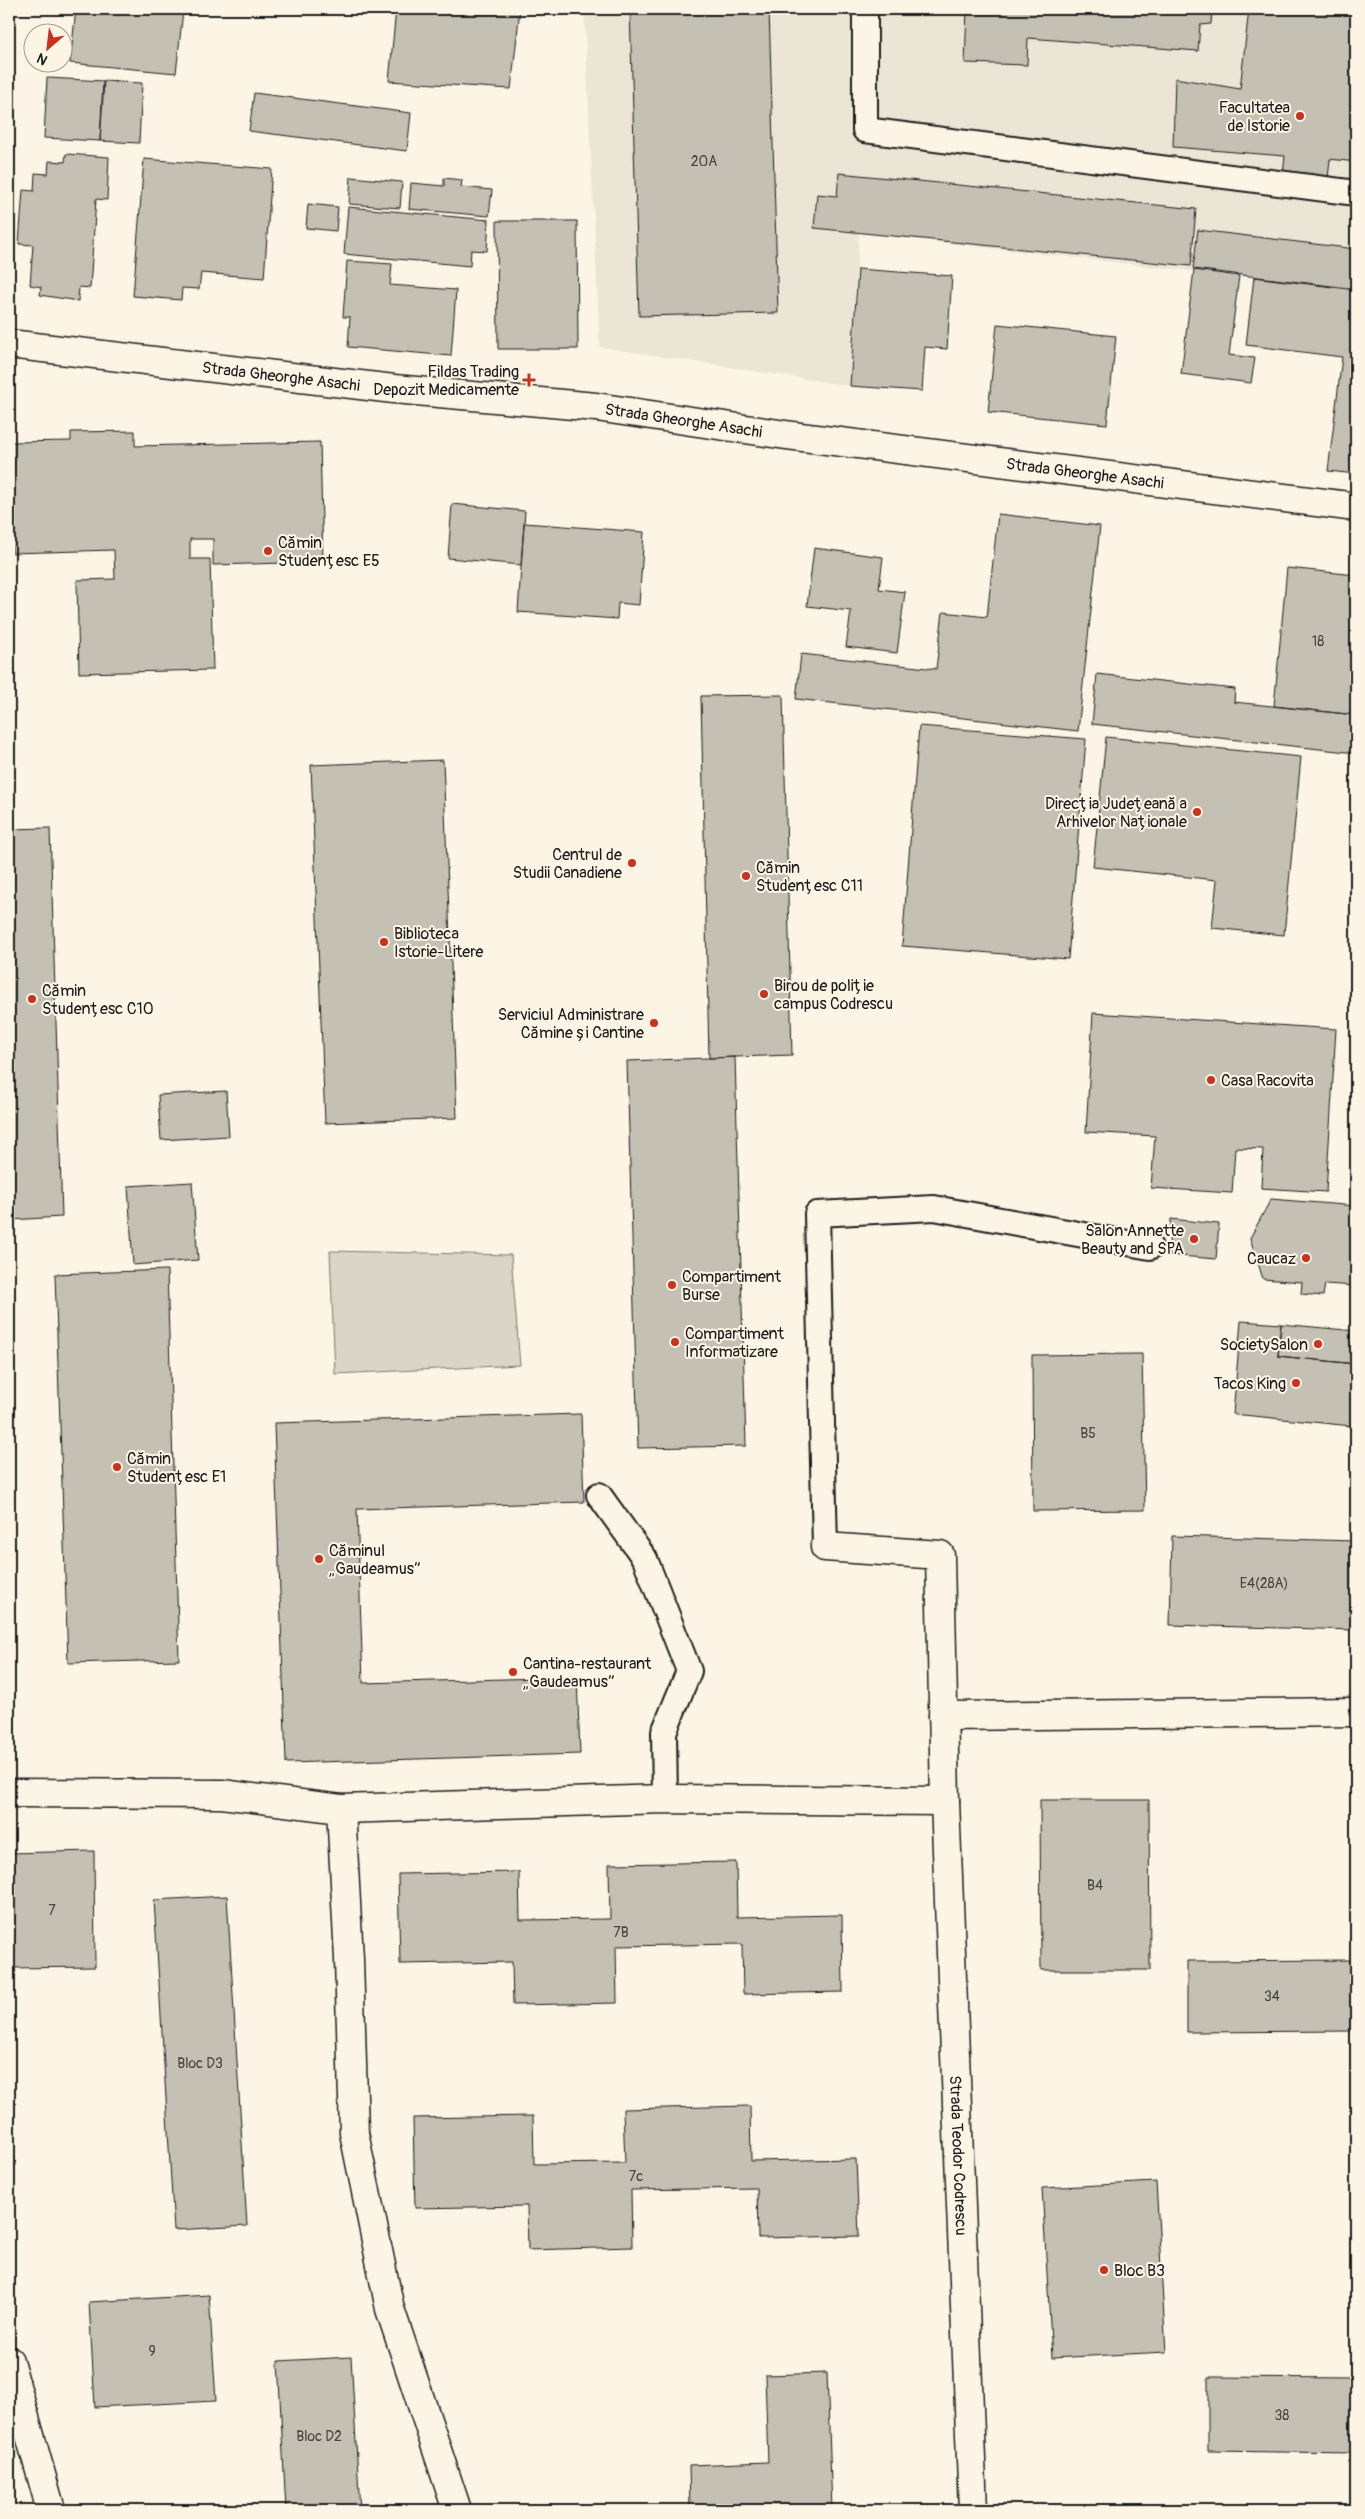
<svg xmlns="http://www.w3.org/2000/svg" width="1365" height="2519" font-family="Pangolin,sans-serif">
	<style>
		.built { fill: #ebe5d6 }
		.green { fill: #dbd5c8; stroke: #7c7872 }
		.building { fill: #c4c0b3; stroke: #1c1c1c }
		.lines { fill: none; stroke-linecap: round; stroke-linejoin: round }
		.service-casing { stroke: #1c1c1c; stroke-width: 28 }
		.minor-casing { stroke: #1c1c1c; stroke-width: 31 }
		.tertiary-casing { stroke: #1c1c1c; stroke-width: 31 }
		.service { stroke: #fcf5e5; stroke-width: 24 }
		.minor { stroke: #fcf5e5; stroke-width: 28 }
		.tertiary { stroke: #fcf5e5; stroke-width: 28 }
		.poi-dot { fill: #c8321e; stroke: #fcf5e5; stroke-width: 2 }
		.labels { text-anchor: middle; stroke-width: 4; stroke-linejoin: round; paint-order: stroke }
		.number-label { font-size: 14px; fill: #464542 }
		.poi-label { font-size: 16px; fill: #1c1c1c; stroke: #fcf5e5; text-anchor: start }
		.street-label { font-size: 16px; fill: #1c1c1c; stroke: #fcf5e5 }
	</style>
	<rect width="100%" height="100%" fill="#fcf5e5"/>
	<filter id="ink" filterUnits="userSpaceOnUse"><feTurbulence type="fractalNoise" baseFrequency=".02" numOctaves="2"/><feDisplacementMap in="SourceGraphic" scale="10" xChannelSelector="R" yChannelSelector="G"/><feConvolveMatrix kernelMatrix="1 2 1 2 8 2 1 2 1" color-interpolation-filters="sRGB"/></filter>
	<g filter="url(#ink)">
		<path class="built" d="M 584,9 L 1356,9 L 1356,290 L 859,233 L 850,386 L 600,347 Z"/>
		<path class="green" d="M 330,1251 L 511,1255 L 520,1365 L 335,1374 Z"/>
		<path class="building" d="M 76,9 L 155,9 L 183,11 L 176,73 L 70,63 Z
			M 396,9 L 520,9 L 511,89 L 389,81 Z
			M 630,9 L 769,9 L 778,313 L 639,316 Z
			M 967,9 L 1212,9 L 1211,24 L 1200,25 L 1198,51 L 1028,38 L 1027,65 L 965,63 Z
			M 1249,9 L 1356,9 L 1356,162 L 1330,159 L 1328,179 L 1283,174 L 1285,156 L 1173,147 L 1175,78 L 1240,89 Z
			M 47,78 L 104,81 L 100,141 L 44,138 Z
			M 103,81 L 142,83 L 139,143 L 100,141 Z
			M 254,93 L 411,113 L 407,151 L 249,131 Z
			M 66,154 L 109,157 L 107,200 L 96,199 L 90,288 L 79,287 L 78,301 L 40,295 L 41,287 L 30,285 L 33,245 L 19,244 L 23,190 L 34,191 L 35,173 L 48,174 L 49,161 L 65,162 Z
			M 144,159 L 272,169 L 264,278 L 201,273 L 199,289 L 182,288 L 181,300 L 133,296 Z
			M 839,173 L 1196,209 L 1191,266 L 814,228 L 817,194 L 837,196 Z
			M 351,177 L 402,182 L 400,208 L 349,204 Z
			M 444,178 L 462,180 L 461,187 L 492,190 L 489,216 L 409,209 L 411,183 L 444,186 Z
			M 308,204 L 338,207 L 336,231 L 306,228 Z
			M 348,207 L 489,220 L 487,251 L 471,250 L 470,266 L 344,254 Z
			M 497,221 L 577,221 L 578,349 L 498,349 Z
			M 1198,230 L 1356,249 L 1356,289 L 1193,269 Z
			M 347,261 L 392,264 L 390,285 L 456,290 L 451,356 L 348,347 L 350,317 L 343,317 Z
			M 858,269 L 952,276 L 947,349 L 925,347 L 922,391 L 850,386 Z
			M 1194,270 L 1239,276 L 1229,355 L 1255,358 L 1251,383 L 1181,374 Z
			M 1254,277 L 1356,290 L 1356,474 L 1328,471 L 1342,357 L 1246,345 Z
			M 997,324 L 1116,336 L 1107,424 L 988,412 Z
			M 135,431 L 135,446 L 320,442 L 323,562 L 213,565 L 213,539 L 190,539 L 190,559 L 210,559 L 213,670 L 79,673 L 77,580 L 115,579 L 114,550 L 12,553 L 9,442 L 71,441 L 71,432 Z
			M 452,504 L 525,511 L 521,565 L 448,558 Z
			M 998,514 L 1100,526 L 1078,731 L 796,699 L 801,654 L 936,669 L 943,612 L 987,617 Z
			M 524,523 L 644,532 L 639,605 L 618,603 L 617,619 L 518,612 Z
			M 814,548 L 883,557 L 879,589 L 905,592 L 897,653 L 846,647 L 851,611 L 807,606 Z
			M 1287,568 L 1356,575 L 1356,715 L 1274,706 Z
			M 1097,674 L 1235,689 L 1234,702 L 1356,715 L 1356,753 L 1092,724 Z
			M 783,695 L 792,1055 L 709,1058 L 701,696 Z
			M 919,726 L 1086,739 L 1068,959 L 902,946 Z
			M 1106,737 L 1301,757 L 1284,935 L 1212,928 L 1217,880 L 1093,867 Z
			M 443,760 L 457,1118 L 325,1123 L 311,765 Z
			M 50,828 L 62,1217 L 9,1220 L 9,829 Z
			M 1093,1013 L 1336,1029 L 1326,1192 L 1261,1188 L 1263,1149 L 1235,1148 L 1232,1193 L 1151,1188 L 1155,1136 L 1086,1132 Z
			M 735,1057 L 746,1446 L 638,1448 L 627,1061 Z
			M 226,1091 L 229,1136 L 161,1140 L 158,1095 Z
			M 192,1182 L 198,1260 L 133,1265 L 128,1186 Z
			M 1271,1199 L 1356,1206 L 1356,1286 L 1325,1284 L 1323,1296 L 1301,1294 L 1302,1282 L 1263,1279 L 1250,1238 Z
			M 1171,1219 L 1219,1224 L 1216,1259 L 1168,1255 Z
			M 167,1270 L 179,1660 L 68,1663 L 55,1274 Z
			M 1241,1321 L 1281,1324 L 1278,1356 L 1356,1364 L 1356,1402 L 1354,1402 L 1352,1426 L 1233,1414 Z
			M 1281,1324 L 1356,1331 L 1356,1364 L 1278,1356 Z
			M 1142,1354 L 1145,1510 L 1033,1511 L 1032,1355 Z
			M 581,1414 L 584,1502 L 357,1509 L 363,1683 L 577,1677 L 580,1754 L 286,1763 L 274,1423 Z
			M 1172,1536 L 1356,1541 L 1356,1630 L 1170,1625 Z
			M 1040,1800 L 1149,1800 L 1150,1970 L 1041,1970 Z
			M 94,1851 L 95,1967 L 9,1968 L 9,1853 Z
			M 736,1862 L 737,1917 L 842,1915 L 843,1992 L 743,1994 L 742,1944 L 616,1946 L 617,2003 L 513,2005 L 512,1962 L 400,1964 L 398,1874 L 519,1872 L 520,1920 L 610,1919 L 609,1864 Z
			M 227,1896 L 247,2226 L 174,2230 L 154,1900 Z
			M 1356,1960 L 1356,2031 L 1187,2032 L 1187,1961 Z
			M 750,2106 L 751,2161 L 856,2159 L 859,2236 L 758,2238 L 757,2188 L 631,2190 L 632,2247 L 528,2250 L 527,2206 L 415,2208 L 413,2118 L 533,2116 L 534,2164 L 625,2163 L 623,2109 Z
			M 1156,2182 L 1166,2352 L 1052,2358 L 1042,2188 Z
			M 209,2295 L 216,2401 L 95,2407 L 89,2302 Z
			M 351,2357 L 360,2510 L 286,2510 L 278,2361 Z
			M 827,2373 L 832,2510 L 690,2510 L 689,2465 L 768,2462 L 765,2375 Z
			M 1208,2377 L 1356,2378 L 1356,2453 L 1208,2451 Z"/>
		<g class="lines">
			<defs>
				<path id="service" d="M 865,9 L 865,130 L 1356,193
					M 599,1495 L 645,1559 L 689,1671 L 664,1732 L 665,1799
					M 825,1547 L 817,1214 L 934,1208 L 1150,1247"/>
				<g id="minor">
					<path id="s1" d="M 825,1547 L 940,1555 L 945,1801 L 973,2510"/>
					<path d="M 943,1716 L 1356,1712"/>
					<path d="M 9,1793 L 222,1794 L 341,1809 L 665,1799 L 945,1801"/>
					<path d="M 341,1809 L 349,1959 L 354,2133 L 390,2309 L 457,2510"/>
					<path d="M 9,2361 L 51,2510"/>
				</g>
				<g id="tertiary">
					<path id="s2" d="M 9,344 L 394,389 L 596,407 L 786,435 L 1356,507"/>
				</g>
			</defs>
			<use href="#service" class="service-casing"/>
			<use href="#minor" class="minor-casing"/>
			<use href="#tertiary" class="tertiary-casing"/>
			<use href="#service" class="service"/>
			<use href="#minor" class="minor"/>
			<use href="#tertiary" class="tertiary"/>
		</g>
	</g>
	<g class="poi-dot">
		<circle cx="1300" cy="116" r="5"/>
		<path d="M526.5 372.5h5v5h5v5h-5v5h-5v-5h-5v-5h5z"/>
		<circle cx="268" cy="551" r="5"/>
		<circle cx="1197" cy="812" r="5"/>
		<circle cx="632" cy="863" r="5"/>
		<circle cx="746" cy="876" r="5"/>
		<circle cx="384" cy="942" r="5"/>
		<circle cx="764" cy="994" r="5"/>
		<circle cx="32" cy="999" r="5"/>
		<circle cx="654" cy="1023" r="5"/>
		<circle cx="1211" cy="1080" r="5"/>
		<circle cx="1194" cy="1239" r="5"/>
		<circle cx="1306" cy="1258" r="5"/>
		<circle cx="672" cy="1285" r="5"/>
		<circle cx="675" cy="1342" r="5"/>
		<circle cx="1318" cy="1344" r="5"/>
		<circle cx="1296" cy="1383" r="5"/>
		<circle cx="117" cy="1467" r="5"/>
		<circle cx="319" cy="1559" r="5"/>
		<circle cx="513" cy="1672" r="5"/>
		<circle cx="1104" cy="2270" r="5"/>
	</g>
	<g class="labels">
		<g class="number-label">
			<text x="704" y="166">20A</text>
			<text x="1318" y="646">18</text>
			<text x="1088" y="1438">B5</text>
			<text x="1264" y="1588">E4(28A)</text>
			<text x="1095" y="1890">B4</text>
			<text x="52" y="1915">7</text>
			<text x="621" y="1937">7B</text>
			<text x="1272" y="2001">34</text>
			<text x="200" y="2068">Bloc D3</text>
			<text x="636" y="2181">7c</text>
			<text x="152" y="2356">9</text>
			<text x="1282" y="2420">38</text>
			<text x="319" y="2441">Bloc D2</text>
		</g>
		<g class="poi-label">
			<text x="1290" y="113" text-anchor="end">Facultatea<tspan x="1290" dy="18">de Istorie</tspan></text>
			<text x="519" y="377" text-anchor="end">Fildas Trading<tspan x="519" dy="18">Depozit Medicamente</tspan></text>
			<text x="278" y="548">Cămin<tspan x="278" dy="18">Studențesc E5</tspan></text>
			<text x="1187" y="809" text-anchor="end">Direcția Județeană a<tspan x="1187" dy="18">Arhivelor Naționale</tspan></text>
			<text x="622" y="860" text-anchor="end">Centrul de<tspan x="622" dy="18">Studii Canadiene</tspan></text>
			<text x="756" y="873">Cămin<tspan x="756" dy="18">Studențesc C11</tspan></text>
			<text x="394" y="939">Biblioteca<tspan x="394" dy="18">Istorie-Litere</tspan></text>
			<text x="774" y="991">Birou de poliție<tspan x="774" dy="18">campus Codrescu</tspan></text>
			<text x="42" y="996">Cămin<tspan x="42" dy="18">Studențesc C10</tspan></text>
			<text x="644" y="1020" text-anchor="end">Serviciul Administrare<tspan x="644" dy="18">Cămine și Cantine</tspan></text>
			<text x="1221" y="1086">Casa Racovita</text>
			<text x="1184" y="1236" text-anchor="end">Salon Annette<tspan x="1184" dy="18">Beauty and SPA</tspan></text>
			<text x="1296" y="1264" text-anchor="end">Caucaz</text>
			<text x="682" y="1282">Compartiment<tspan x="682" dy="18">Burse</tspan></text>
			<text x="685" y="1339">Compartiment<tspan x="685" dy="18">Informatizare</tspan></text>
			<text x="1308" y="1350" text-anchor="end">SocietySalon</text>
			<text x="1286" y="1389" text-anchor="end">Tacos King</text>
			<text x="127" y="1464">Cămin<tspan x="127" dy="18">Studențesc E1</tspan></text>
			<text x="329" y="1556">Căminul<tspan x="329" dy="18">„Gaudeamus”</tspan></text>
			<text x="523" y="1669">Cantina-restaurant<tspan x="523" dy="18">„Gaudeamus”</tspan></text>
			<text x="1114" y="2276">Bloc B3</text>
		</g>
		<g class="street-label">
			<text dy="6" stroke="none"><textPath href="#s2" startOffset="274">Strada Gheorghe Asachi</textPath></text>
			<text dy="6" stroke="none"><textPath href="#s2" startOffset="679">Strada Gheorghe Asachi</textPath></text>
			<text dy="6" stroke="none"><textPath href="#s2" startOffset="1084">Strada Gheorghe Asachi</textPath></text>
			<text dy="6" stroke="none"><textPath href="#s1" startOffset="716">Strada Teodor Codrescu</textPath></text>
		</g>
	</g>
	<rect width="1365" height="2519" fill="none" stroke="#fcf5e5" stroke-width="30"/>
	<rect x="15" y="15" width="1335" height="2489" fill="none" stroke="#1c1c1c" stroke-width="2" filter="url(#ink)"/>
	<g transform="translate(48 48) rotate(208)"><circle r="24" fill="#fcf5e5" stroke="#a29e95"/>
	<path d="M0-4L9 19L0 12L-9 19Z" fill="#c8321e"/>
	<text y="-8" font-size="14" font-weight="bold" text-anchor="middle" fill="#1c1c1c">N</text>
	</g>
</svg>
